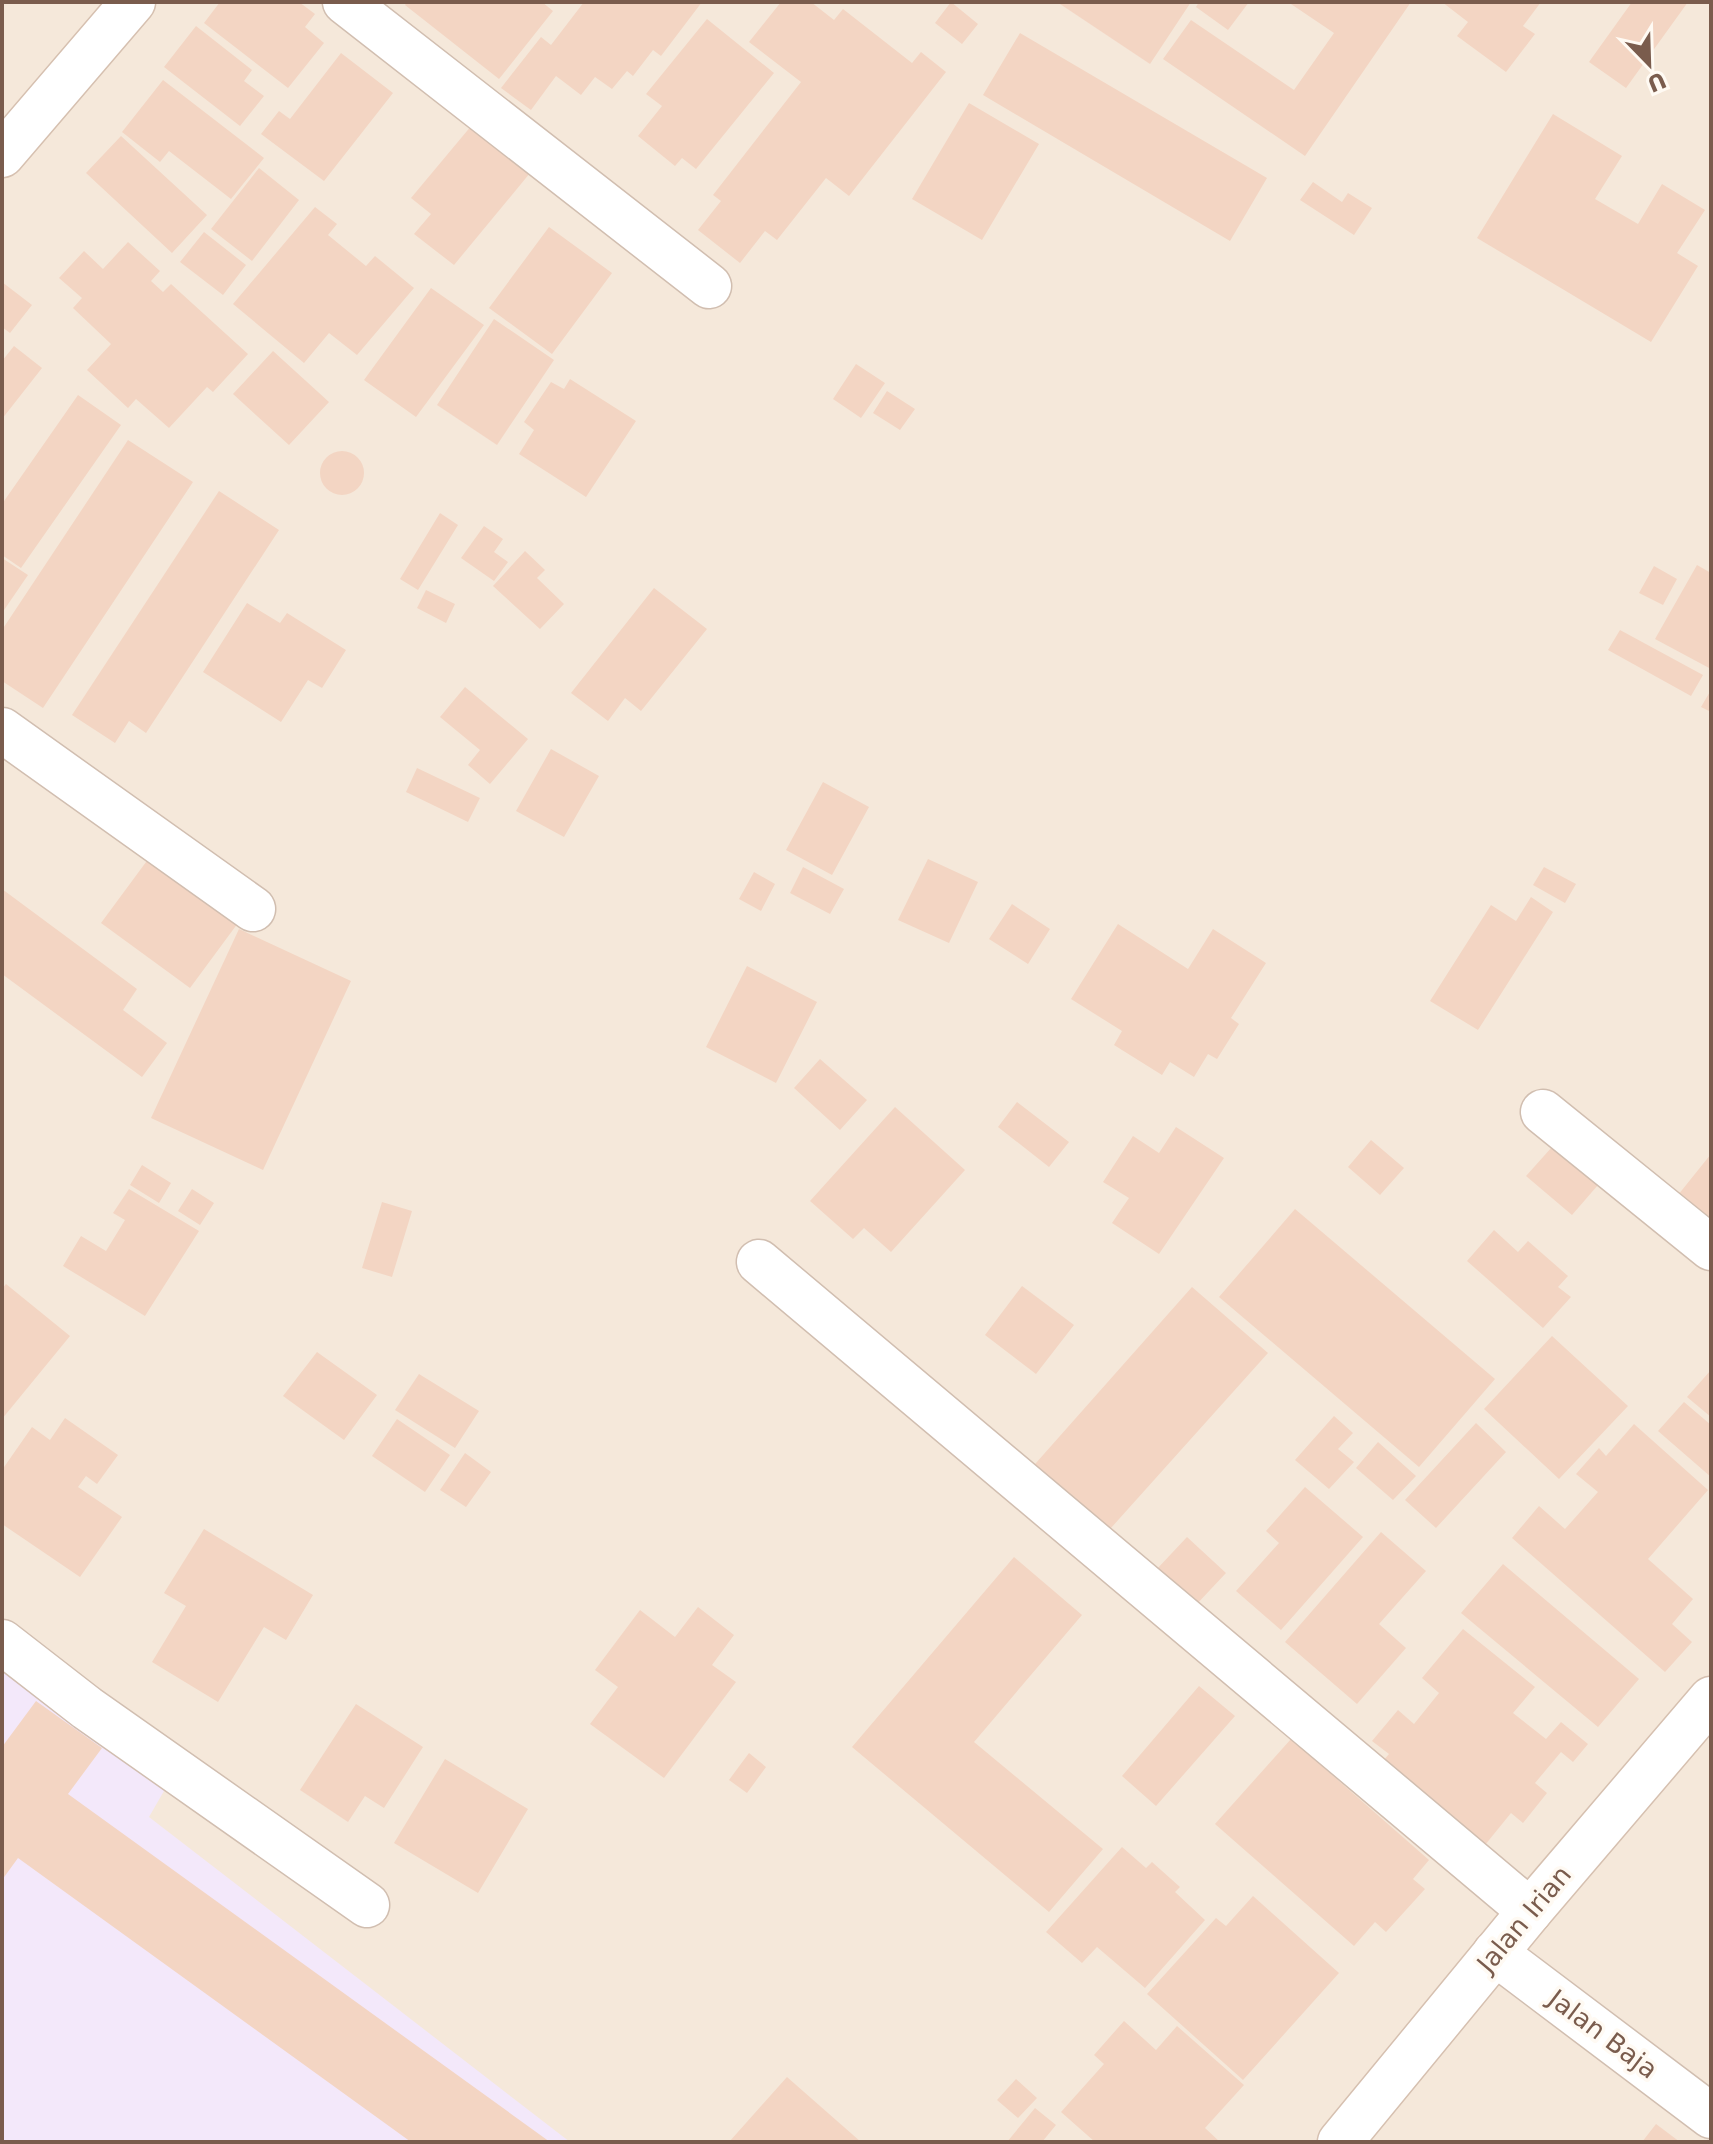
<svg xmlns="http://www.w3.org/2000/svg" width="1713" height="2144" font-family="'DejaVu Sans',sans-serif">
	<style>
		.residential { fill: #f5e8da }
		.education { fill: #f3e8fa }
		.building { fill: #f3d5c3 }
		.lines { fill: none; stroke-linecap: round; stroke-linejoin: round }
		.minor-casing { stroke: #d1beb0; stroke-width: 47 }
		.secondary-casing { stroke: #d6c0b0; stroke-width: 47 }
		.minor { stroke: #fff; stroke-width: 44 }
		.secondary { stroke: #fff; stroke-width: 44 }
		.labels { text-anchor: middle; stroke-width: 7; stroke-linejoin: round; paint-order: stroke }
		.street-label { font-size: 26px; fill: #7a5c4d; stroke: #fffaf3 }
	</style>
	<rect width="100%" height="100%" fill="#fdf6ec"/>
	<path class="residential" d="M 2,2 L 1711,2 L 1711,2142 L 2,2142 Z"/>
	<path class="education" d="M 2,1663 L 168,1784 L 149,1817 L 570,2142 L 2,2142 Z"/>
	<path class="building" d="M 220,2 L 299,2 L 315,14 L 305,27 L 324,43 L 288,88 L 204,23 Z
		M 407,2 L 542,2 L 553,11 L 499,79 L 405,5 Z
		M 584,2 L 702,2 L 661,56 L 653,50 L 633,76 L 627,71 L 612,89 L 595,77 L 581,95 L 556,76 L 531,110 L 501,88 L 541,37 L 551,45 Z
		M 781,2 L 811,2 L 834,20 L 843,9 L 912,63 L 921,52 L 946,72 L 849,196 L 826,178 L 777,240 L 765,231 L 740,263 L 698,230 L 721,201 L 713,195 L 801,82 L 749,42 Z
		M 951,2 L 978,24 L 962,44 L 935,23 Z
		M 1057,2 L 1191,2 L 1150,64 Z
		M 1199,2 L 1249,2 L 1228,30 L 1196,7 Z
		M 1288,2 L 1411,2 L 1305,156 L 1163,59 L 1191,20 L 1294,90 L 1334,33 Z
		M 1442,2 L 1541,2 L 1523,26 L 1535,34 L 1506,72 L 1457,36 L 1468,22 Z
		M 1632,2 L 1688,2 L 1626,88 L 1589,62 Z
		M 707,19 L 774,73 L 696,169 L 682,158 L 675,166 L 638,136 L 662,106 L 646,94 Z
		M 196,26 L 252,70 L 244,81 L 264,96 L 240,126 L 164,67 Z
		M 1020,33 L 1267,178 L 1230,241 L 983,95 Z
		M 341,53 L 393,93 L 324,181 L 261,134 L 279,111 L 290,119 Z
		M 163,80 L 264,158 L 231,199 L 169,151 L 160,162 L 122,132 Z
		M 969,103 L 1039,144 L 982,240 L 912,199 Z
		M 1553,114 L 1622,156 L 1595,199 L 1638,224 L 1662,184 L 1705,210 L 1677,253 L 1698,266 L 1651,342 L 1477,238 Z
		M 472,125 L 530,173 L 454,265 L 414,234 L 431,214 L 411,198 Z
		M 121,136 L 207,215 L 172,253 L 86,173 Z
		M 259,168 L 299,200 L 252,261 L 211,229 Z
		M 1313,182 L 1342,202 L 1348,193 L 1372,208 L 1354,235 L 1300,200 Z
		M 315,207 L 337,224 L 328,235 L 366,266 L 375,256 L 414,288 L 357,355 L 329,333 L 304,363 L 233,304 Z
		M 549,227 L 612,273 L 552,354 L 489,308 Z
		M 204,232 L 246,265 L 223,295 L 180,262 Z
		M 128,242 L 160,271 L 151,281 L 163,292 L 171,284 L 248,354 L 213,392 L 207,387 L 169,428 L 136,399 L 128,408 L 87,370 L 111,344 L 73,308 L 82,298 L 59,278 L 84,251 L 103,269 Z
		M 2,282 L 32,305 L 10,333 L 2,327 Z
		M 431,288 L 484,325 L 416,417 L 364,380 Z
		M 494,319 L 554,360 L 497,445 L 437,405 Z
		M 14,346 L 42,368 L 2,419 L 2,361 Z
		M 273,351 L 329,402 L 289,445 L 233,394 Z
		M 856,364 L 885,383 L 861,418 L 833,399 Z
		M 570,379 L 636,421 L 586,497 L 519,454 L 534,430 L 524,422 L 551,382 L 564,389 Z
		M 887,391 L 915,409 L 900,430 L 873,413 Z
		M 78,395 L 121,425 L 21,568 L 2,555 L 2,504 Z
		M 128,440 L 193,482 L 43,708 L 2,681 L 2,630 Z
		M320 473a22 22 0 1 1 44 0a22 22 0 1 1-44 0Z
		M 219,491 L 279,530 L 146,733 L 129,721 L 115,743 L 72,715 Z
		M 440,513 L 458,525 L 418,590 L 400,579 Z
		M 484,526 L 503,539 L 494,552 L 508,562 L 494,581 L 461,558 Z
		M 525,551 L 545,570 L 537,578 L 564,604 L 540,629 L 493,586 Z
		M 2,558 L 28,575 L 2,613 Z
		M 1697,565 L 1711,573 L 1711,669 L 1655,639 Z
		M 1654,566 L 1677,579 L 1663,605 L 1639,593 Z
		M 654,588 L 707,629 L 641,711 L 625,698 L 608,721 L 571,693 Z
		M 426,590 L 455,604 L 446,623 L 417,608 Z
		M 247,603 L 280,623 L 287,613 L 346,650 L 322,688 L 308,680 L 281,722 L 203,672 Z
		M 1620,630 L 1703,675 L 1691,696 L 1608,650 Z
		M 465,687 L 528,739 L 490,784 L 468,765 L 480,750 L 440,717 Z
		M 1711,690 L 1711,712 L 1701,707 Z
		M 551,749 L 599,776 L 564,837 L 516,811 Z
		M 417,768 L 480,798 L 468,822 L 406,792 Z
		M 823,782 L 869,807 L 832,875 L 786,850 Z
		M 149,858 L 238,923 L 190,988 L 101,923 Z
		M 928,859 L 978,882 L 949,943 L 898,920 Z
		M 803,867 L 844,889 L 830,914 L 790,893 Z
		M 1544,867 L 1576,884 L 1565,903 L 1533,885 Z
		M 754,872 L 775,884 L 761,911 L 739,899 Z
		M 2,889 L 137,989 L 123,1010 L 167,1043 L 142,1077 L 2,974 Z
		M 1531,897 L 1553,912 L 1478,1030 L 1430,1001 L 1491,905 L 1516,921 Z
		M 1012,904 L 1050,929 L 1028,964 L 989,939 Z
		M 1118,924 L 1188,969 L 1213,929 L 1266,963 L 1231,1018 L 1239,1024 L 1217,1059 L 1208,1054 L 1194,1077 L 1170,1062 L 1162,1075 L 1114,1045 L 1122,1031 L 1071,999 Z
		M 239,929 L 351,981 L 263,1170 L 151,1118 Z
		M 747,966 L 817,1002 L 776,1083 L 706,1047 Z
		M 820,1059 L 867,1100 L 840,1130 L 794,1088 Z
		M 1017,1102 L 1069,1142 L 1049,1167 L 998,1127 Z
		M 895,1107 L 965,1170 L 891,1252 L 864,1228 L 853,1239 L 810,1201 Z
		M 1176,1127 L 1224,1158 L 1159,1254 L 1112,1223 L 1129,1198 L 1103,1182 L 1133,1136 L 1159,1153 Z
		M 1371,1140 L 1404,1168 L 1380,1195 L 1348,1167 Z
		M 1552,1147 L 1598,1185 L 1572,1215 L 1526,1176 Z
		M 1711,1154 L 1711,1221 L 1678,1195 Z
		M 142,1165 L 171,1183 L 159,1203 L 130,1185 Z
		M 129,1189 L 199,1231 L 145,1316 L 63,1266 L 81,1236 L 106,1251 L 125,1220 L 113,1213 Z
		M 192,1189 L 214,1203 L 200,1225 L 178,1211 Z
		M 382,1202 L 412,1211 L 392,1277 L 362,1268 Z
		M 1295,1209 L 1495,1379 L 1419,1467 L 1219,1297 Z
		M 1494,1230 L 1518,1252 L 1528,1241 L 1568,1276 L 1558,1287 L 1571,1297 L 1543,1328 L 1467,1261 Z
		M 6,1284 L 70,1336 L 2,1419 L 2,1289 Z
		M 1022,1286 L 1074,1325 L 1036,1374 L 985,1335 Z
		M 1192,1287 L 1268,1353 L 1102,1538 L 1028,1472 Z
		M 1552,1336 L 1628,1406 L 1559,1479 L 1484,1409 Z
		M 317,1352 L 377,1395 L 344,1440 L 283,1396 Z
		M 1711,1370 L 1711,1417 L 1687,1397 Z
		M 419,1374 L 479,1411 L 455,1448 L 395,1410 Z
		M 1684,1402 L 1711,1425 L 1711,1477 L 1658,1431 Z
		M 1334,1416 L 1353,1433 L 1338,1449 L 1354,1462 L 1329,1489 L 1295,1460 Z
		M 65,1418 L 118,1455 L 97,1484 L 86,1476 L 78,1487 L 122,1517 L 80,1577 L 2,1524 L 2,1470 L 32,1427 L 50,1440 Z
		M 397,1419 L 450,1455 L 425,1492 L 372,1456 Z
		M 1476,1423 L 1506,1452 L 1436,1528 L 1405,1500 Z
		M 1634,1424 L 1708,1490 L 1648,1559 L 1693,1599 L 1672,1624 L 1692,1642 L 1665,1672 L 1512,1538 L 1539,1506 L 1565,1529 L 1598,1492 L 1576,1474 L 1599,1448 L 1606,1456 Z
		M 1378,1442 L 1416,1476 L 1393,1500 L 1356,1468 Z
		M 465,1453 L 491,1472 L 466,1507 L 440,1490 Z
		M 1305,1487 L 1363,1537 L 1281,1630 L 1236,1591 L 1279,1543 L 1266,1531 Z
		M 204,1529 L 313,1595 L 286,1640 L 264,1627 L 218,1702 L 152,1662 L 186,1606 L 164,1593 Z
		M 1381,1532 L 1426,1571 L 1379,1624 L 1406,1648 L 1357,1704 L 1285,1642 Z
		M 1187,1537 L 1226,1573 L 1195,1606 L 1156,1570 Z
		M 1014,1557 L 1082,1615 L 974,1742 L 1103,1849 L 1049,1912 L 852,1747 Z
		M 1503,1564 L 1639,1679 L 1598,1727 L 1461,1613 Z
		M 698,1607 L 734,1635 L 712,1665 L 736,1682 L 664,1778 L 590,1724 L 618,1687 L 595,1670 L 640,1610 L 675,1637 Z
		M 1463,1629 L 1535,1687 L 1513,1713 L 1546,1739 L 1561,1722 L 1588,1744 L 1573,1762 L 1561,1752 L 1535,1783 L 1547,1793 L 1523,1823 L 1511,1813 L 1485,1845 L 1382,1762 L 1389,1754 L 1372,1741 L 1398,1710 L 1414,1724 L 1439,1693 L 1422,1678 Z
		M 1199,1686 L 1235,1716 L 1156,1806 L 1122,1776 Z
		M 36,1701 L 102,1748 L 68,1794 L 550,2142 L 411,2142 L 18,1858 L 2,1880 L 2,1747 Z
		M 356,1704 L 423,1747 L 384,1808 L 365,1796 L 348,1822 L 300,1790 Z
		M 1291,1739 L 1429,1860 L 1413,1879 L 1425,1889 L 1386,1932 L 1375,1922 L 1354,1946 L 1215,1824 Z
		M 749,1753 L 766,1767 L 747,1793 L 729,1780 Z
		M 445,1759 L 528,1809 L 478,1893 L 394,1843 Z
		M 1122,1847 L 1146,1868 L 1152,1862 L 1180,1887 L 1175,1892 L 1205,1920 L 1145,1988 L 1097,1947 L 1082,1963 L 1046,1932 Z
		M 1253,1896 L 1339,1973 L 1243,2080 L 1147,1994 L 1216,1918 L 1226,1926 Z
		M 1124,2021 L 1156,2050 L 1177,2026 L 1244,2085 L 1205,2128 L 1220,2142 L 1095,2142 L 1061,2112 L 1104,2064 L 1094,2055 Z
		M 787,2077 L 861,2142 L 729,2142 Z
		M 1016,2079 L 1037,2098 L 1018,2118 L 997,2100 Z
		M 1035,2108 L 1056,2125 L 1042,2142 L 1007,2142 Z
		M 1656,2124 L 1680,2142 L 1642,2142 Z"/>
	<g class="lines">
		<defs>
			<path id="minor" d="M 345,2 L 709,286
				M 2,730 L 253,909
				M 1543,1112 L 1711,1248
				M 759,1262 L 1530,1911
				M 2,1642 L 87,1708 L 367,1905
				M 1495,1953 L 1711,2116"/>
			<path id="secondary" d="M 2,155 L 133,2
				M 1340,2142 L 1530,1911 L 1711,1699"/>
		</defs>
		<use href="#minor" class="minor-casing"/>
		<use href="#secondary" class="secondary-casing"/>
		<use href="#minor" class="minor"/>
		<use href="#secondary" class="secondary"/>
	</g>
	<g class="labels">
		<g class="street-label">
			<text transform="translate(1524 1919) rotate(-50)" y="9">Jalan Irian</text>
			<text transform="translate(1603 2034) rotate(37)" y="9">Jalan Baja</text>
		</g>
	</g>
	<rect width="1713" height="2144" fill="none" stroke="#7a5c4d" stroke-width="8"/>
	<g transform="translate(1649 64) rotate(157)" stroke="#fffaf3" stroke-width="6" paint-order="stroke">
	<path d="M0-6L14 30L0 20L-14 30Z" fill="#7a5c4d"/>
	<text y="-12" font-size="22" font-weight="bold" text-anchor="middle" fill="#7a5c4d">U</text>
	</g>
</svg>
